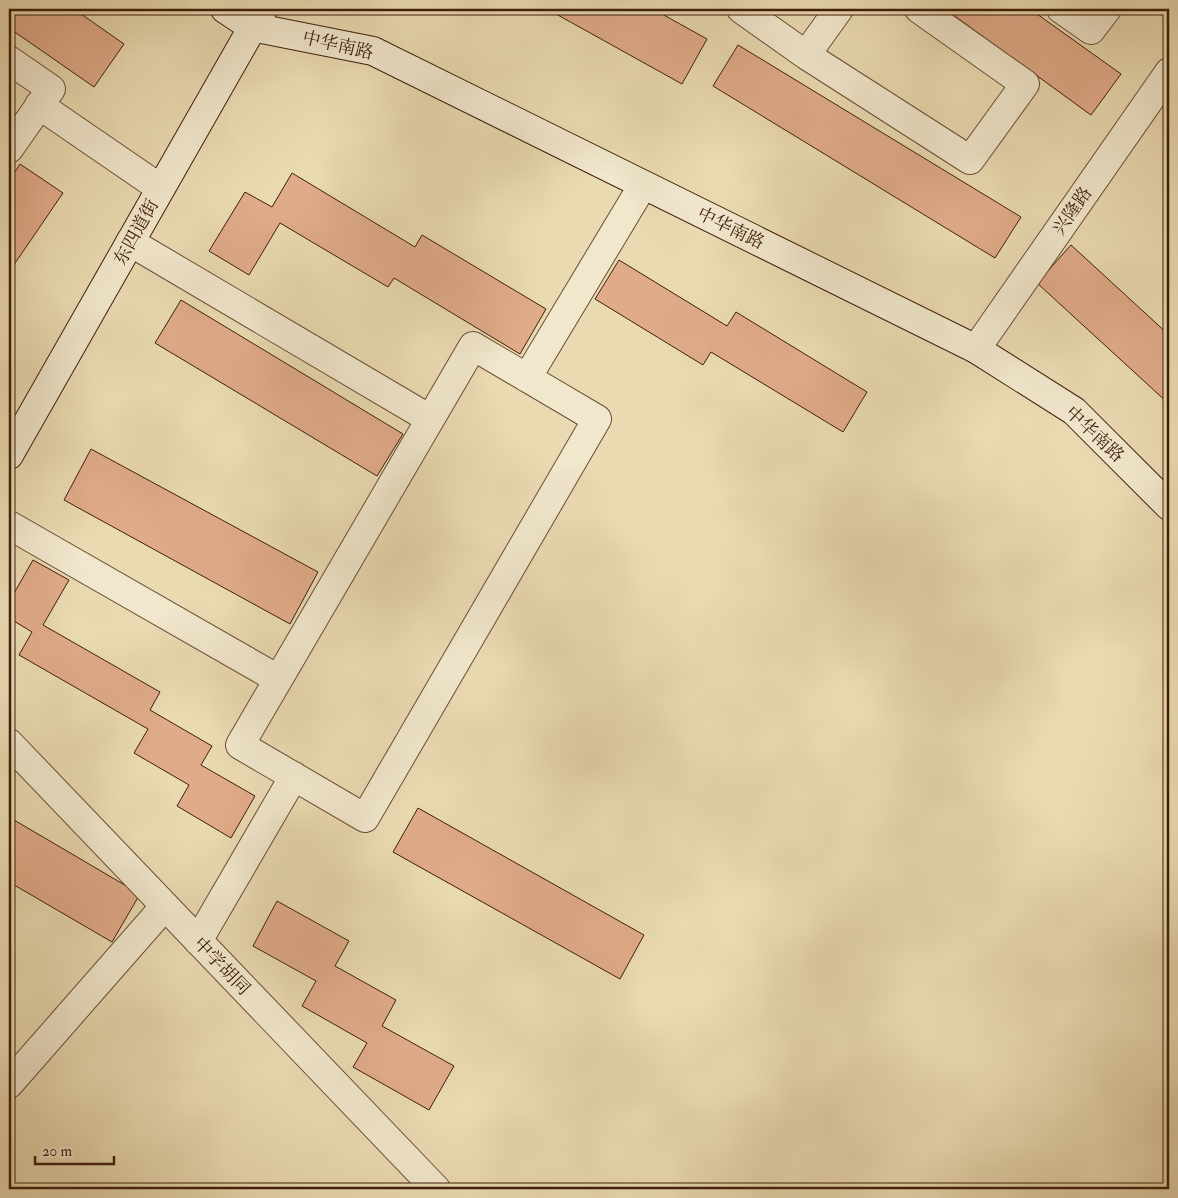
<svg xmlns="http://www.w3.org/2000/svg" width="1178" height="1198" font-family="'IM FELL Double Pica','Noto Serif SC',serif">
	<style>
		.building { fill: #e0ab89; stroke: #3f1e0b }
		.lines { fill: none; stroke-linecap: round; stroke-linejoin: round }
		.minor-casing { stroke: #6a4d35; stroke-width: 30 }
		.secondary-casing { stroke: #3f1e0b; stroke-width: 30 }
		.minor { stroke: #f1e7cd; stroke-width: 28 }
		.secondary { stroke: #f1e7cd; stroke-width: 28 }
		.labels { text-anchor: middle; stroke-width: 4.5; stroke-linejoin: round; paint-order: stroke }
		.street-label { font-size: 18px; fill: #3f1e0b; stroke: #f1e7cd }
	</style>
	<rect width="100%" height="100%" fill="#eadab2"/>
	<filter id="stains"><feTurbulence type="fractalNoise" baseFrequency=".004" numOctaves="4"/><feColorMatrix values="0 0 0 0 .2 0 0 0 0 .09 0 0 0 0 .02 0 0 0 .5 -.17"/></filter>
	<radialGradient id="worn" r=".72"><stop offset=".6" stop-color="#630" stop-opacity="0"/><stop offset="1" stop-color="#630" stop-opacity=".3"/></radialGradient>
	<path class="building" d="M 9,9 L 74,9 L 124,44 L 94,87 L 9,28 Z
		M 547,9 L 653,9 L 707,39 L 682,84 Z
		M 945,9 L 1030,9 L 1121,74 L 1091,115 Z
		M 738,45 L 1021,217 L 995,258 L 713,86 Z
		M 20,164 L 63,193 L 9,272 L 9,181 Z
		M 292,173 L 415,247 L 422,235 L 546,309 L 520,354 L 394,278 L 388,287 L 280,223 L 249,275 L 209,251 L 245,192 L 272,207 Z
		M 1071,245 L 1169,335 L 1169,404 L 1037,283 Z
		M 619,260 L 727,326 L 736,312 L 867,392 L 843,432 L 711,352 L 703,365 L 595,299 Z
		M 181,300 L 403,434 L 377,476 L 155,343 Z
		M 91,449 L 318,572 L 290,624 L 64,500 Z
		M 33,560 L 69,580 L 43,625 L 160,692 L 150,710 L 212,746 L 201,765 L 255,796 L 231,838 L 177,806 L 189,785 L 134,753 L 148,729 L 19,655 L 32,632 L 9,618 L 9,602 Z
		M 418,808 L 644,935 L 620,979 L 393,852 Z
		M 9,817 L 140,894 L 112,942 L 9,882 Z
		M 277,901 L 349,941 L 335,966 L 396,1000 L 382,1026 L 454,1066 L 429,1110 L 353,1067 L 367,1043 L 302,1006 L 316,981 L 253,946 Z"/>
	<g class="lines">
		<defs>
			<path id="minor" d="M 741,9 L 806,55 L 839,9
				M 1061,9 L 1091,30 L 1107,9
				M 806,55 L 970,160 L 1025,84 L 919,9
				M 9,60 L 51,89 L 9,149
				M 39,105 L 160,188
				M 130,242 L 430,419
				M 473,346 L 597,419 L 365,818 L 240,745 Z
				M 976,349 L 1169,72
				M 527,378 L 643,185
				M 9,525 L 278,679
				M 9,743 L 436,1189
				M 198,941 L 294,776
				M 9,1084 L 165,906"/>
			<path id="secondary" d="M 225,9 L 252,27 L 373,51 L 976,349 L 1074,411 L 1169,506
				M 9,455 L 263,9"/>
		</defs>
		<use href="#minor" class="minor-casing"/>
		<use href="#secondary" class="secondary-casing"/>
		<use href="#minor" class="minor"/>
		<use href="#secondary" class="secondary"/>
	</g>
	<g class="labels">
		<g class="street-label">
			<text transform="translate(338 45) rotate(13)" y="6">中华南路</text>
			<text transform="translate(1072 211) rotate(-55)" y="6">兴隆路</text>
			<text transform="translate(731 228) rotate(26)" y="6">中华南路</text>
			<text transform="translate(136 232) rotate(-61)" y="6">东四道街</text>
			<text transform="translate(1095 434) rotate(43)" y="6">中华南路</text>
			<text transform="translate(222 966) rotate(46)" y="6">中学胡同</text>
		</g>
	</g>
	<rect width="1178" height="1198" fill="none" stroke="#eadab2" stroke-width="30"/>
	<rect x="10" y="10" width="1158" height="1178" fill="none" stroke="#3f1e0b" stroke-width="2.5"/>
	<rect x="15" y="15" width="1148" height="1168" fill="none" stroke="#3f1e0b"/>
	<path d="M35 1156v8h79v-8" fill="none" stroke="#3f1e0b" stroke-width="2.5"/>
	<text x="42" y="1156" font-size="15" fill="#3f1e0b" stroke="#f1e7cd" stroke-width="4" paint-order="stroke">20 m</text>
	<rect width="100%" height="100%" filter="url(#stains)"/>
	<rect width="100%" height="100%" fill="url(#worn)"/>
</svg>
